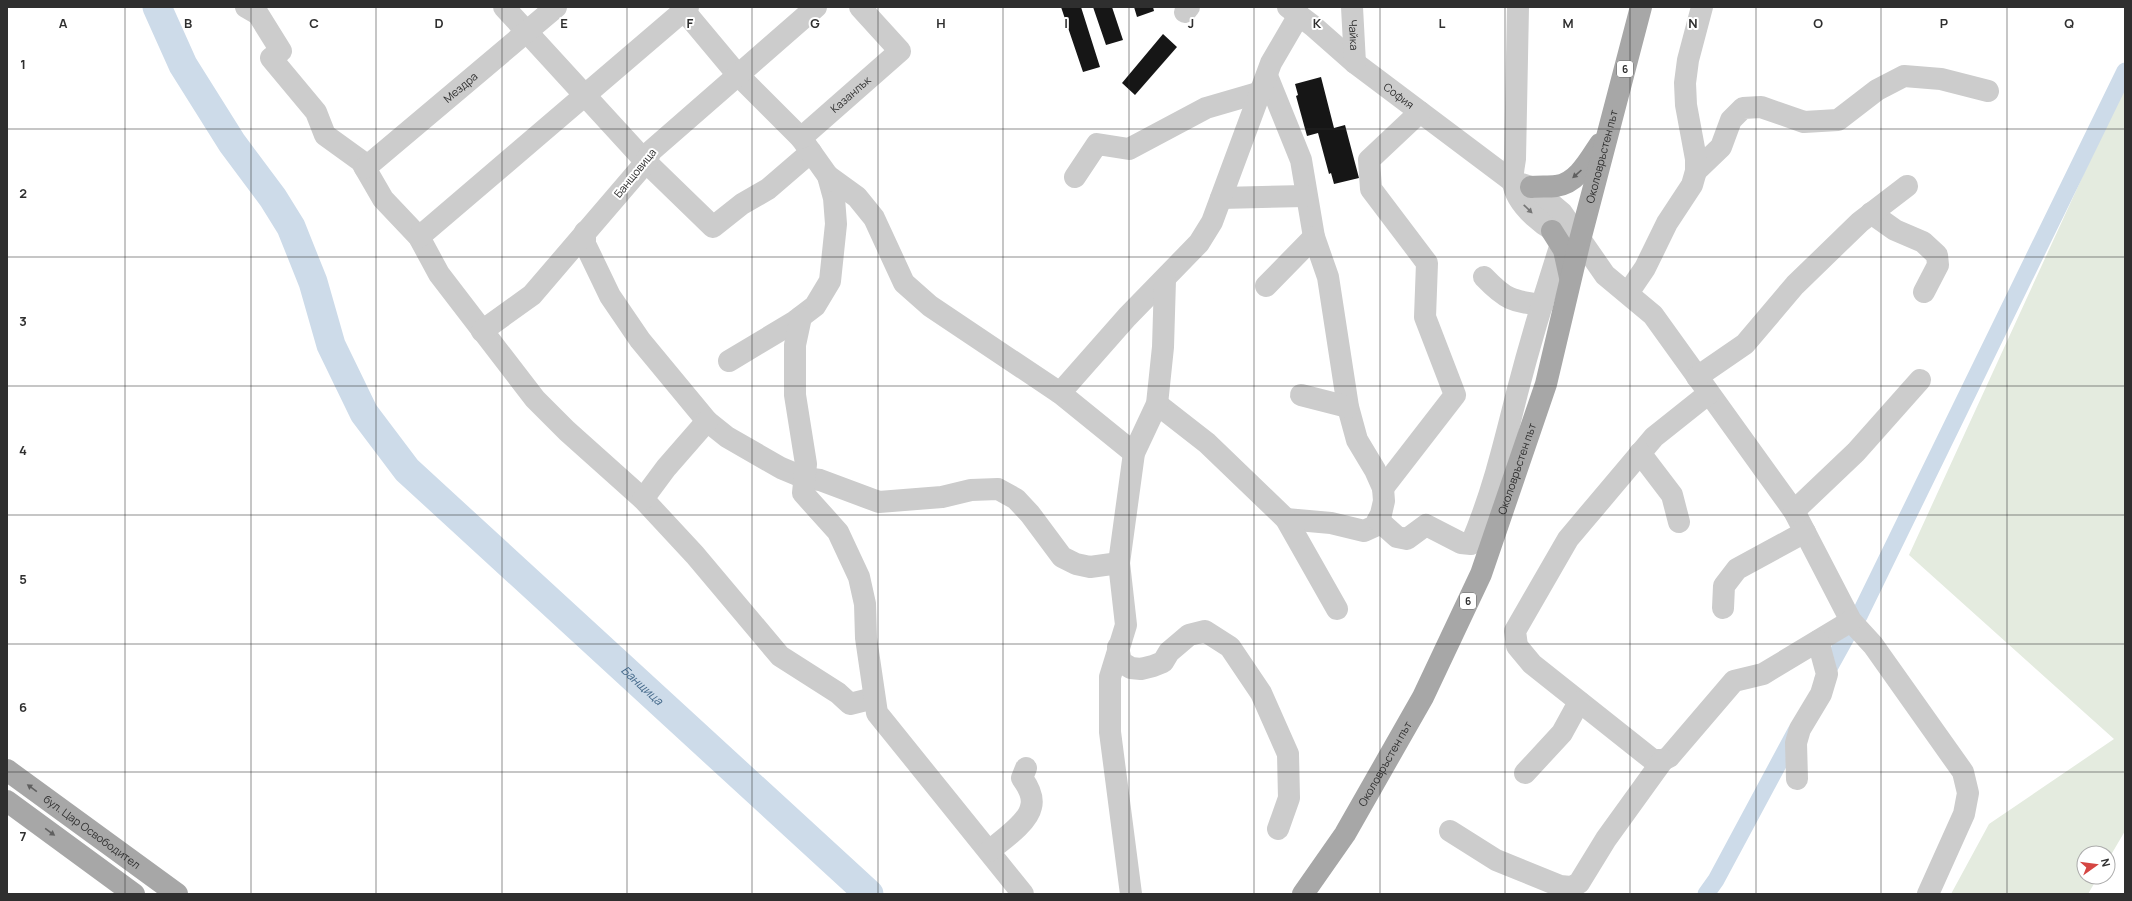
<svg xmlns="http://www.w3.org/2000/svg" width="2132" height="901" font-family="Manrope,sans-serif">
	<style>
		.green { fill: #e4ebdf }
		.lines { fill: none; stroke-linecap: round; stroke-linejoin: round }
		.canal { stroke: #cddbe9; stroke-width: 17 }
		.river { stroke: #cddbe9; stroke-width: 29 }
		.building { fill: #161616 }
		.minor { stroke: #ccc; stroke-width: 22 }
		.major { stroke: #a7a7a7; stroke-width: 22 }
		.oneway { fill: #5f5f5f }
		.oneway2 { fill: #767676 }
		.grid { fill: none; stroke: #2f2f2f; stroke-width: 1; stroke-opacity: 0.55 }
		.labels { text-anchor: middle; stroke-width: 4; stroke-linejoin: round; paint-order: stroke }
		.shield { fill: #fff; stroke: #6d6d6d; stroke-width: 1 }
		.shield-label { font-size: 10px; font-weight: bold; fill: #2f2f2f }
		.street-label { font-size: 11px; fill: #2f2f2f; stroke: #fff }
		.water-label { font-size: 12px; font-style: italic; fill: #44698a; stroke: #fff }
		.grid-label { font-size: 13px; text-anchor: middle; font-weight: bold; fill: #2f2f2f; stroke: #fff; stroke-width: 4; stroke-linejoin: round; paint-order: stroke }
	</style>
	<rect width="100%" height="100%" fill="#fff"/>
	<path class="green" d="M 2125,84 L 2125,831 L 2108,860 L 2108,853 L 2084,853 L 2084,877 L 2098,877 L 2088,894 L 1951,894 L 1989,824 L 2114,739 L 1909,555 Z"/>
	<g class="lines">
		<path class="canal" d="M 1859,616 L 2125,71
			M 1823,679 L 1849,632
			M 1706,894 L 1716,880 L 1796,731"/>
		<path class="river" id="s1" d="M 157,7 L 183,65 L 232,143 L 273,198 L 291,227 L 313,282 L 331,345 L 364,413 L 407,470 L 869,894"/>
	</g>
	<path class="building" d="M 1061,7 L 1081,7 L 1100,67 L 1083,72 Z
		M 1093,7 L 1112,7 L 1123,40 L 1106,45 Z
		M 1134,7 L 1153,7 L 1154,11 L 1137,17 Z
		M 1163,34 L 1177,47 L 1135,95 L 1122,83 Z
		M 1321,77 L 1334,128 L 1345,125 L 1359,178 L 1334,184 L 1331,173 L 1329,174 L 1318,133 L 1307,136 L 1296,96 L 1298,95 L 1295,84 Z"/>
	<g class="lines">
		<g class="minor">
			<path d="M 246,7 L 258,14 L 281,51 L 271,58 L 316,112 L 325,135 L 361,161 L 383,199 L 419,237 L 439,274 L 535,399 L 567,431 L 643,499 L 695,555 L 780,656 L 838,693 L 850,704 L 874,698"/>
			<path d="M 504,7 L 646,162 L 713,227 L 742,204 L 768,189 L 811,152"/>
			<path d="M 681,7 L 737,74 L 801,138 L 828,176 L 834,198 L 836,224 L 830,281 L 815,306 L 794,322 L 729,361"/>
			<path id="s2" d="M 1288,7 L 1313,26 L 1355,63 L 1512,181 L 1531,187 L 1562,213 L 1605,275 L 1653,315 L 1794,511 L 1851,621 L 1873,645 L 1963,772 L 1968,793 L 1964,814 L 1928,894"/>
			<path id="s3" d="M 1352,7 L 1355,63"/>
			<path d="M 1518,7 L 1515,159 C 1514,166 1512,174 1513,181 C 1515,205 1548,232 1570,237"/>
			<path d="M 1185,12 L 1189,7"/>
			<path d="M 1267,76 L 1301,160 L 1314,237 L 1328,277 L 1348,407 L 1357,440 L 1375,470 L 1383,488 L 1384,501 L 1381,514 L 1375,526 L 1364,531 L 1331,523 L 1286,519"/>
			<path id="s4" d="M 801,138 L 900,51 L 860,7"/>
			<path id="s5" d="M 365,168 L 556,7"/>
			<path d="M 1696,171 L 1721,147 L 1731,120 L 1743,108 L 1761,107 L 1804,122 L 1838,120 L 1877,90 L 1904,76 L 1941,79 L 1988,91"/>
			<path d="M 828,176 L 857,197 L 874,218 L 904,283 L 930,306 L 1060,393 L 1134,453"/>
			<path d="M 1075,177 L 1097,144 L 1129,149 L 1206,108 L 1261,92"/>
			<path d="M 1221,198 L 1305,196"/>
			<path d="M 1871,213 L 1895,230 L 1923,242 L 1937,255 L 1938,265 L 1924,292"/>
			<path d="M 585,232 L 585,244 L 610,296 L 640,340 L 707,421 L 727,437 L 781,468 L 805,478 L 820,480 L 879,502 L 942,497 L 971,490 L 998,489 L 1016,499 L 1030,514 L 1062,557 L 1076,564 L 1090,567 L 1119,563"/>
			<path d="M 419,237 L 688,7"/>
			<path d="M 1484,277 C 1506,300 1512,301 1542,305"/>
			<path d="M 1266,286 L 1314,237"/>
			<path d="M 1628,293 L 1645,268 L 1667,223 L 1692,185 L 1696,171 L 1696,159 L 1686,105 L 1685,83 L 1688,60 L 1702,7"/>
			<path d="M 801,317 L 795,345 L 795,395 L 806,464 L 803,493 L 838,532 L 859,577 L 865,604 L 866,638 L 877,713 L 1023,894"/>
			<path d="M 482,331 L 532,295 L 646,162 L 651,151 L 816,7"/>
			<path d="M 1697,377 L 1745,344 L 1795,285 L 1860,222 L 1907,186"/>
			<path d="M 1060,393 L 1127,317 L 1199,243 L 1212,222 L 1271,63 L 1299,15"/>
			<path d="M 1708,394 L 1654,437 L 1568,539 L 1515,631 L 1517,646 L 1532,664 L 1653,760 L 1663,760 L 1669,757 L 1734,681 L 1763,674 L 1851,621"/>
			<path d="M 1301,395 L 1348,407"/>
			<path d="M 1157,404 L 1207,443 L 1286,519 L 1337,609"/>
			<path d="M 1640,453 L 1672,495 L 1679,522"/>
			<path d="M 1383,488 L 1455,395 L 1425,317 L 1427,263 L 1371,189 L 1369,160 L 1420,112"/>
			<path d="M 643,499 L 666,468 L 707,421"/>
			<path d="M 1794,511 L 1856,452 L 1920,380"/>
			<path d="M 1378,520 L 1397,537 L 1407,539 L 1426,525 L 1461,543 L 1471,544 C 1492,495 1504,445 1517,393 C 1530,343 1545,293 1561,244"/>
			<path d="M 1723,608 L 1724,586 L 1737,569 L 1805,532"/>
			<path d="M 1118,647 L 1121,662 L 1131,668 L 1141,669 L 1153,666 L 1163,662 L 1169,652 L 1189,635 L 1205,631 L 1230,647 L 1261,693 L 1288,754 L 1289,798 L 1278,829"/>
			<path d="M 1525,773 L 1562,733 L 1579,702"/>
			<path d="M 1797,779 L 1796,743 L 1800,729 L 1821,694 L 1827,674 L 1818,641"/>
			<path d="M 1450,831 L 1496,860 L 1560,886 L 1571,887 L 1579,883 L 1606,839 L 1663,760"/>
			<path d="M 989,851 C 1001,841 1028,823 1031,807 C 1034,797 1027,785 1022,778 L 1026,768"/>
			<path d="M 1131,894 L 1110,732 L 1110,677 L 1126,625 L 1119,563 L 1134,453 L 1157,404 L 1163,347 L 1165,280"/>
		</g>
		<g class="major">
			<path d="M 1531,187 C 1539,186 1548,187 1556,186 C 1577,184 1590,159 1600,144"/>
			<path d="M 1552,231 L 1564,250 L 1570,277"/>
			<path id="s6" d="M 7,770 L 177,894"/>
			<path d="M 7,801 L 134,894"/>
			<path id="s7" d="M 1303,894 L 1345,834 L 1423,697 L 1481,574 L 1546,384 L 1580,240 L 1641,7"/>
		</g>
	</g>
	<defs><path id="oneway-solid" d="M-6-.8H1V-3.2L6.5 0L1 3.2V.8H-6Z"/></defs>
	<g class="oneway">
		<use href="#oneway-solid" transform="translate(1577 174) rotate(138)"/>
		<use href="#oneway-solid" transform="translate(32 788) rotate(-144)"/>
		<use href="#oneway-solid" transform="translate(50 832) rotate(36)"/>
	</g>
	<use class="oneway2" href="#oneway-solid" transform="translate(1528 209) rotate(44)"/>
	<path class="grid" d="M 125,7 L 125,894M 251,7 L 251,894M 376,7 L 376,894M 502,7 L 502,894M 627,7 L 627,894M 752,7 L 752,894M 878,7 L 878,894M 1003,7 L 1003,894M 1129,7 L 1129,894M 1254,7 L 1254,894M 1380,7 L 1380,894M 1505,7 L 1505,894M 1630,7 L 1630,894M 1756,7 L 1756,894M 1881,7 L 1881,894M 2007,7 L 2007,894M 7,129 L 2125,129M 7,257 L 2125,257M 7,386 L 2125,386M 7,515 L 2125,515M 7,644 L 2125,644M 7,772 L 2125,772"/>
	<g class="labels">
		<g class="shield">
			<rect x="1617" y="61" width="16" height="16" rx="3"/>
			<rect x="1460" y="593" width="16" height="16" rx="3"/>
		</g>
		<g class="shield-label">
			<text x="1625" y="73">6</text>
			<text x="1468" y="605">6</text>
		</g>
		<g class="street-label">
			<text dy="4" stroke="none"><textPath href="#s3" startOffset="28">Чайка</textPath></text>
			<text dy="4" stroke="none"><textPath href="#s5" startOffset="125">Мездра</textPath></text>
			<text dy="4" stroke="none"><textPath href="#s4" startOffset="66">Казанлък</textPath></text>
			<text dy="4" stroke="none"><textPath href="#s2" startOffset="142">София</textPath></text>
			<text dy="4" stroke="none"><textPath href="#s7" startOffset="802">Околовръстен път</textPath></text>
			<text transform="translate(635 173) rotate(-51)" y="4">Банщовица</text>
			<text dy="4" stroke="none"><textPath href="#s7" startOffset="478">Околовръстен път</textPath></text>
			<text dy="4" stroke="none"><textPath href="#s7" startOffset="154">Околовръстен път</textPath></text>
			<text dy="4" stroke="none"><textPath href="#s6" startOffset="105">бул. Цар Освободител</textPath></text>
		</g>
		<g class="water-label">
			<text dy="4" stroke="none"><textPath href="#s1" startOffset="849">Банщица</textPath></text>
		</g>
	</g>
	<g class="grid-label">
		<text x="63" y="28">A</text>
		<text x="188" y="28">B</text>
		<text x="314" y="28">C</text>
		<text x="439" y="28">D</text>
		<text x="564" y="28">E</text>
		<text x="690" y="28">F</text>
		<text x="815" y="28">G</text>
		<text x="941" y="28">H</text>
		<text x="1066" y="28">I</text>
		<text x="1191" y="28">J</text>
		<text x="1317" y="28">K</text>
		<text x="1442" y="28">L</text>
		<text x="1568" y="28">M</text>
		<text x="1693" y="28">N</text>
		<text x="1818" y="28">O</text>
		<text x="1944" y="28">P</text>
		<text x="2069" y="28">Q</text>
		<text x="23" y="69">1</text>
		<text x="23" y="198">2</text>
		<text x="23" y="326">3</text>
		<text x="23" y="455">4</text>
		<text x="23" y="584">5</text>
		<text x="23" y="712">6</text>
		<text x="23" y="841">7</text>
	</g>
	<rect width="2132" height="901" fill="none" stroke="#2f2f2f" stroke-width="16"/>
	<g transform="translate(2096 865) rotate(76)"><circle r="19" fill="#ffffff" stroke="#acacac"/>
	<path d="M0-3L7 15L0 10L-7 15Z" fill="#d54643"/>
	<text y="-6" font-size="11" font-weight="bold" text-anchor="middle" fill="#2f2f2f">N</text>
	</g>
</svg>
